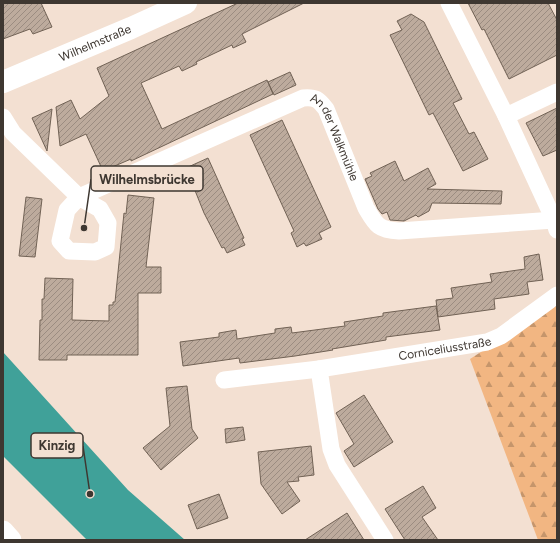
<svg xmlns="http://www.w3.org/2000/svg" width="560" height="543" font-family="Figtree,sans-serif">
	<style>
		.forest { fill: url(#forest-firs) }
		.water { fill: #40a199 }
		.building { fill: url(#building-hatch); stroke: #716255 }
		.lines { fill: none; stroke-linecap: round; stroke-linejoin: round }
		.minor { stroke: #fff; stroke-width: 17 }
		.tertiary { stroke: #fff; stroke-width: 21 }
		.secondary { stroke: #fff; stroke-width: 22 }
		.labels { text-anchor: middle; stroke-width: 3; stroke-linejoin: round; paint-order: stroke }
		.street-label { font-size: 12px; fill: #3e3731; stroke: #f3e0d2 }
		.leader { fill: none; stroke: #3e3731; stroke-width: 1.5 }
		.callout-dot { fill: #3e3731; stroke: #f3e0d2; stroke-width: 1.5 }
		.callout { fill: #f3e0d2; stroke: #3e3731; stroke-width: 1.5 }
		.callout-label { font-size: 13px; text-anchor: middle; font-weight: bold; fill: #3e3731 }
	</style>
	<defs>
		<pattern id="forest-firs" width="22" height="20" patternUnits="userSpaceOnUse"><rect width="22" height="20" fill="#f2b682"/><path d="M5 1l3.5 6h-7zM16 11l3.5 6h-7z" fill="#c5956b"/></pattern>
		<pattern id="building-hatch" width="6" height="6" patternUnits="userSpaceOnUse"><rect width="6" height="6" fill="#bdab9d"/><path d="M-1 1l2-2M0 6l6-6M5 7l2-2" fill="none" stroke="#9b8c81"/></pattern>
	</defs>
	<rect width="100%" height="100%" fill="#f3e0d2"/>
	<path class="forest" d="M 557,303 L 557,540 L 538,540 L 470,359 Z"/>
	<path class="water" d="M 3,352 L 128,490 L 185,540 L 87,540 L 3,456 Z"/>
	<path class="building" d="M 3,3 L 41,3 L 52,27 L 33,34 L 30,29 L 3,39 Z
		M 238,3 L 304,3 L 242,34 L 246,42 L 233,48 L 232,45 L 196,62 L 197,64 L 182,71 L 179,66 L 141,83 L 162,129 L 267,80 L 273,94 L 131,161 L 131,159 L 103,171 L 86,134 L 60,146 L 56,107 L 71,100 L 80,119 L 109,96 L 97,68 Z
		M 468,3 L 548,3 L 557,20 L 557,55 L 509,79 L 484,29 L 482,30 Z
		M 411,14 L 424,22 L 462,99 L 453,103 L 469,134 L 474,132 L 488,159 L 463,171 L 433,113 L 429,115 L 390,35 L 402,30 L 397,21 Z
		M 290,72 L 296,85 L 274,95 L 268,82 Z
		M 557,108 L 557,150 L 543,156 L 526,123 Z
		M 52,109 L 47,151 L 32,118 Z
		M 282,120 L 331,227 L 319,233 L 322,239 L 306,246 L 304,243 L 297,247 L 291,233 L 294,231 L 250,135 Z
		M 208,158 L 244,238 L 242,239 L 245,245 L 227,253 L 224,247 L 222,248 L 204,213 L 186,168 Z
		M 395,161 L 404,181 L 428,168 L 436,184 L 427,189 L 502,191 L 501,204 L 432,203 L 429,211 L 418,217 L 416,215 L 404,221 L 390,220 L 387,212 L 382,214 L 378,209 L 365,179 L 372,176 L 370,173 Z
		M 128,195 L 154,198 L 146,267 L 161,267 L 161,293 L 138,293 L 138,355 L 67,355 L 67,360 L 39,360 L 40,320 L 42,320 L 42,299 L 44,299 L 45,278 L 73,279 L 72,320 L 109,321 L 109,305 L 113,305 L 113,302 L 115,302 L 124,213 L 126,214 Z
		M 26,197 L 42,199 L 35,257 L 19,256 Z
		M 539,254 L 543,280 L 527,282 L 529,294 L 494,299 L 495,309 L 438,317 L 436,300 L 453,298 L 451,288 L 492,282 L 490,274 L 525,269 L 524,257 Z
		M 436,306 L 440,330 L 386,337 L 386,340 L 332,349 L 333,350 L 295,356 L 240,363 L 239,358 L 183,366 L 180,342 L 219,337 L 219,333 L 236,330 L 237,339 L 275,333 L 275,329 L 291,327 L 292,333 L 345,326 L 344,322 L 383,316 L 383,313 Z
		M 187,386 L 192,429 L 198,438 L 161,470 L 143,448 L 170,426 L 166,388 Z
		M 364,395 L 393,442 L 354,467 L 344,451 L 354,444 L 336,413 Z
		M 243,427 L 245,440 L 226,443 L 225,429 Z
		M 311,446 L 314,475 L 298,477 L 299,481 L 287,482 L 300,501 L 282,514 L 261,484 L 258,452 Z
		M 423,486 L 436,508 L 422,517 L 438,540 L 405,540 L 385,509 Z
		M 219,494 L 228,518 L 197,529 L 188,505 Z
		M 347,513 L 364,540 L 305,540 Z"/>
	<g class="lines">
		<g class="minor">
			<path d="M 449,3 L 506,116 L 554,220 L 557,230"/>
			<path d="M 506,116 L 557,92"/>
			<path id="s1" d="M 3,117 L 13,133 L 79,197 L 100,209 L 108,223 L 106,247 L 95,252 L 69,251 L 60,241 L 67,210 L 79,197 L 303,98 C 316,97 318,99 326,109 L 366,208 C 376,225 378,230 399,231 L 554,220"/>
			<path d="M 319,369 L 331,449 L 337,465 L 385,540"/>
			<path id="s2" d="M 224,380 L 319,369 L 487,342 L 501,336 L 557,295"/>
		</g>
		<path class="tertiary" d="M 3,531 L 11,540"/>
		<path class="secondary" id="s3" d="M 3,82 L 131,28 L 186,3"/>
	</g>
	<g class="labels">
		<g class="street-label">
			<text dy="4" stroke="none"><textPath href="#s3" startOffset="100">Wilhelmstraße</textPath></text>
			<text dy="4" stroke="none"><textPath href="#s1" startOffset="577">An der Walkmühle</textPath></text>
			<text dy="4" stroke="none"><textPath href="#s2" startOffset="223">Corniceliusstraße</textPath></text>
		</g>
	</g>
	<path class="leader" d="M84 228L91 179M90 494L83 446"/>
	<g class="callout-dot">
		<circle cx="84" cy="228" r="4"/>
		<circle cx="90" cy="494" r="4"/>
	</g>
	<g class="callout">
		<rect x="91" y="166" width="112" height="25" rx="4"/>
		<rect x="31" y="433" width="52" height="25" rx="4"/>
	</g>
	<g class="callout-label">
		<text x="147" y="184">Wilhelmsbrücke</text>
		<text x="57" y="450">Kinzig</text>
	</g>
	<rect width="560" height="543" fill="none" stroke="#3e3731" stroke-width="8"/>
</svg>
